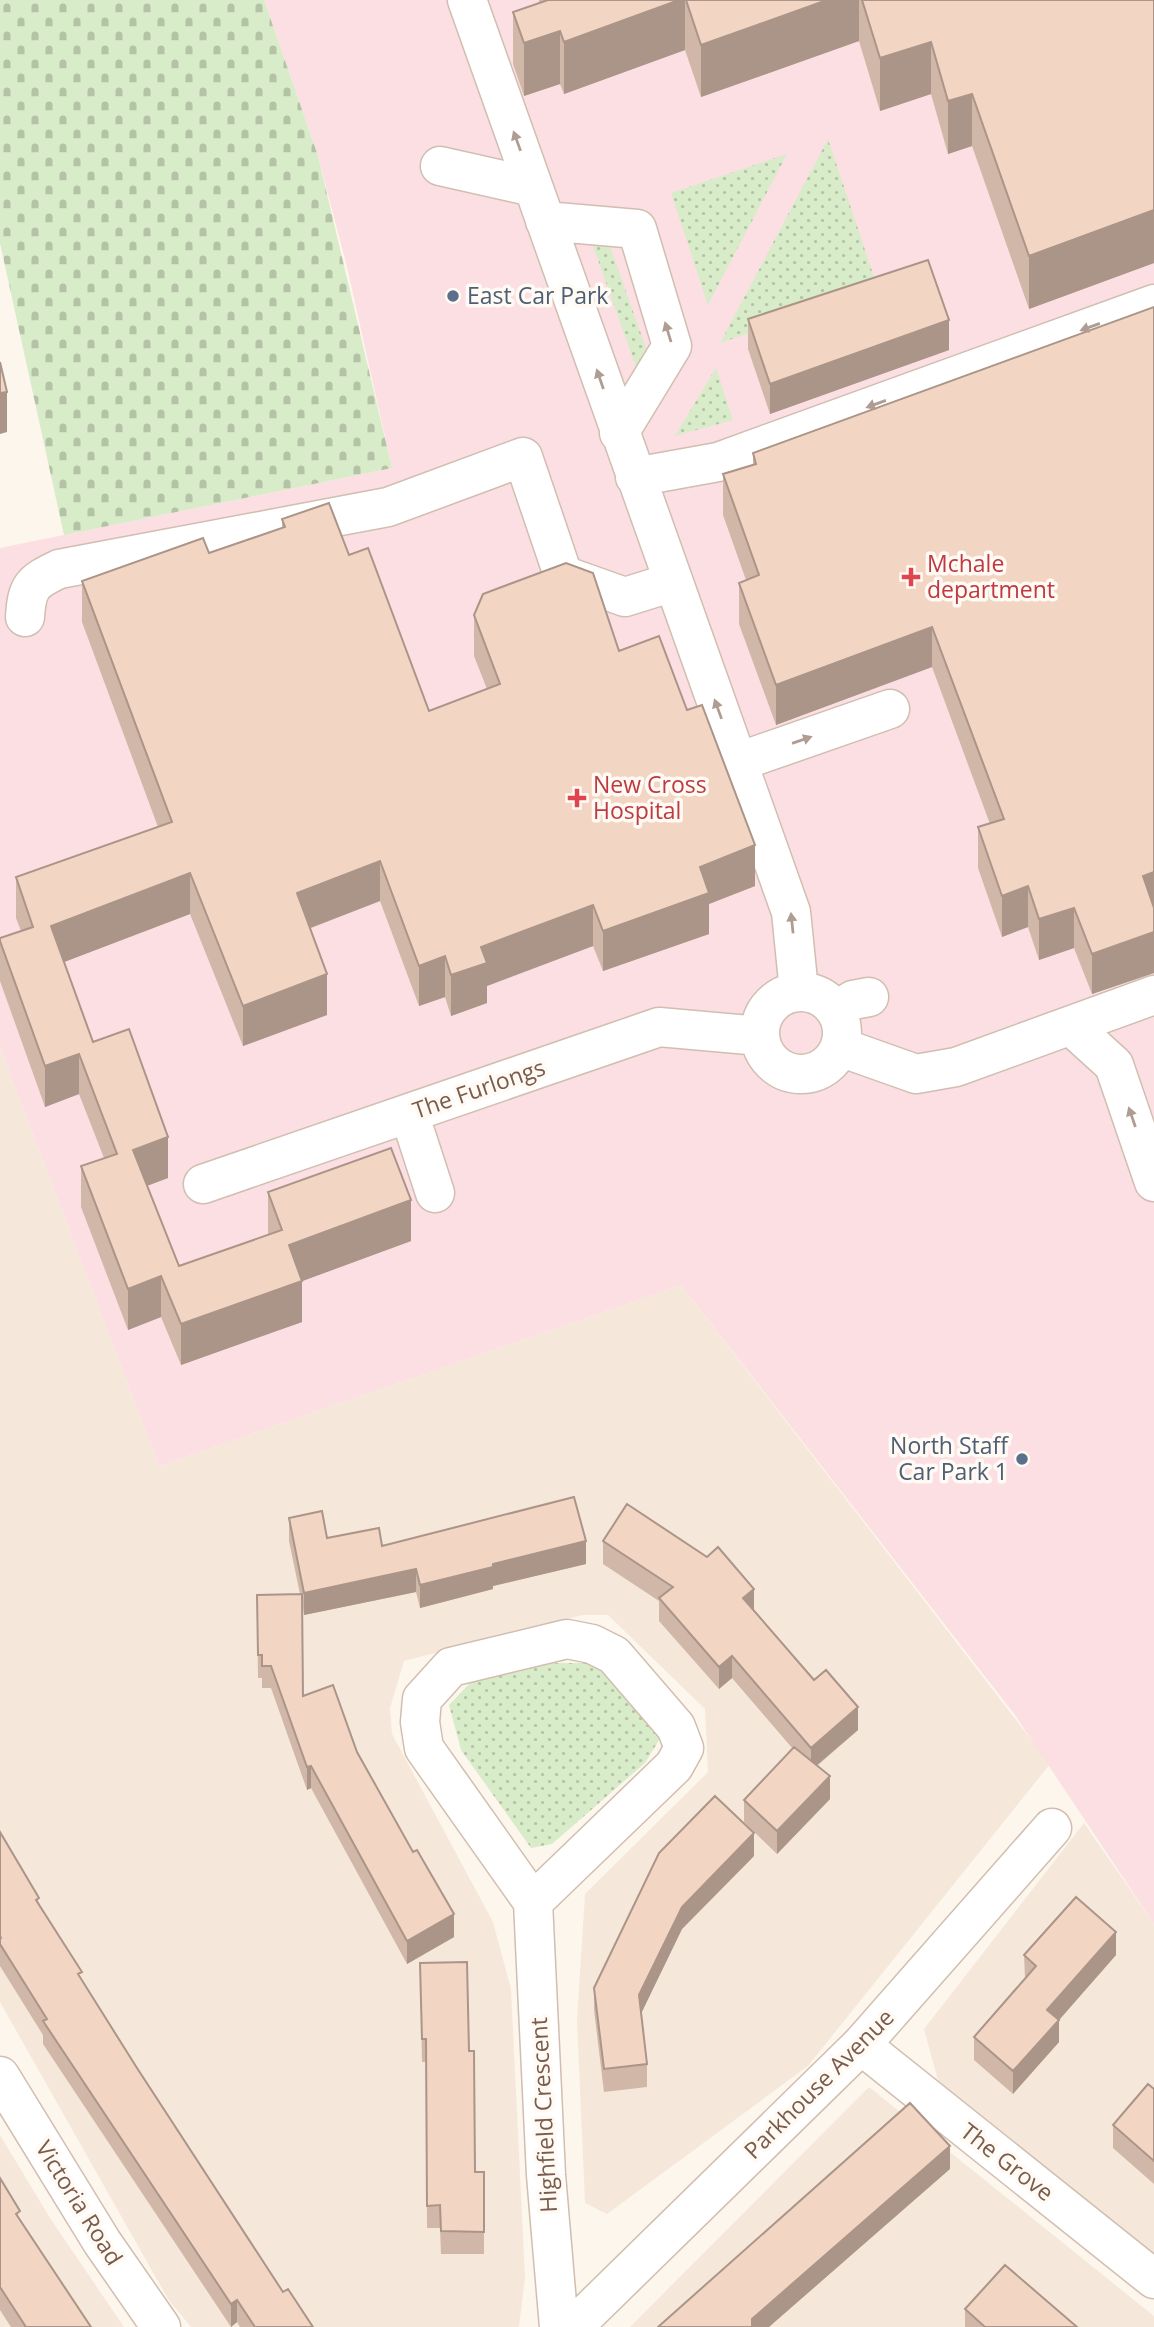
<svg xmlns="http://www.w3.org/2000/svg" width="1154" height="2327" font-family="'Open Sans',sans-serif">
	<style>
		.residential { fill: #f5e8da }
		.medical { fill: #fbdfe3 }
		.grass { fill: url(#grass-dots) }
		.cemetery { fill: url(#cemetery-stones) }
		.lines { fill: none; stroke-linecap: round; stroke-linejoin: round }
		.minor-casing { stroke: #d1beb0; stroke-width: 41 }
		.minor { stroke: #fff; stroke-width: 38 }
		.wall { fill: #d1b7a8 }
		.shaded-wall { fill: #aa9588 }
		.building { fill: #f3d5c3; stroke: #aa9588; stroke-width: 2 }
		.oneway { fill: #af9d94 }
		.service-dot { fill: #5c6f8a; stroke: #fffaf3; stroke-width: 2.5 }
		.health-dot { fill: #e0444e; stroke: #fffaf3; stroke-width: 2.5 }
		.labels { text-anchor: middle; stroke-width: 7; stroke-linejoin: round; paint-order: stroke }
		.service-label { font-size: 23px; fill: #4e5e75; stroke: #fffaf3; text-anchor: start }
		.health-label { font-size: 23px; fill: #be3a42; stroke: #fffaf3; text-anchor: start }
		.street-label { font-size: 23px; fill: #7a5c4d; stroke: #fffaf3 }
	</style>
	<defs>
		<pattern id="grass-dots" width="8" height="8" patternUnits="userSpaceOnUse" patternTransform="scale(1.75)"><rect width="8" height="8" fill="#d8ecc9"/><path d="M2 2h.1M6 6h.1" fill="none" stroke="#b4c2a5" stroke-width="1.8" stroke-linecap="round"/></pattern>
		<pattern id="cemetery-stones" width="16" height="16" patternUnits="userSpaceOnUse" patternTransform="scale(1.75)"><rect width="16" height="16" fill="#d8ecc9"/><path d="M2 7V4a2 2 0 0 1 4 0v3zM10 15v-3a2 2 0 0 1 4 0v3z" fill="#b4c2a5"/></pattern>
	</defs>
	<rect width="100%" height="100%" fill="#fdf6ec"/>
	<path class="residential" d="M 0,1047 L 159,1466 L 681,1285 L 1050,1764 L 808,2066 L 607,2214 L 585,2203 L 577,2021 L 585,1894 L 708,1772 L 705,1709 L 608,1615 L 583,1615 L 404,1661 L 390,1708 L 392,1734 L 493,1922 L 511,1989 L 525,2277 L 519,2327 L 191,2327 L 168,2299 L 0,2002 Z
		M 1084,1823 L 1154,1924 L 1154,2256 L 939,2084 L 924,2029 Z
		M 869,2087 L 1154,2316 L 1154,2327 L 630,2327 Z
		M 0,2135 L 50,2218 L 124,2327 L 0,2327 Z"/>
	<path class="medical" d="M 264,0 L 1154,0 L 1154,1924 L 1015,1715 L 681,1285 L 159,1466 L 0,1047 L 0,548 L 392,468 L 347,267 L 318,156 Z"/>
	<path class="grass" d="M 828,139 L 878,289 L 720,343 Z
		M 787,154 L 708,305 L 671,193 Z
		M 607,238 L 652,365 L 637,370 L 592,243 Z
		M 716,368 L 733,420 L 675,436 Z
		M 522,1663 L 592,1663 L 624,1686 L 661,1737 L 645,1763 L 552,1844 L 531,1848 L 461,1750 L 449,1705 L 473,1680 Z"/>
	<path class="cemetery" d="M 0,0 L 264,0 L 318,156 L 392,468 L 64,535 L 0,243 Z"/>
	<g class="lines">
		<defs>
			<path id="minor" d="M 467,0 L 791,912 L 799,991
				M 440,166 L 533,187
				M 545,221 L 637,229 L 672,346 L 619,433
				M 635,477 L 718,462 L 1154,304
				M 25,617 C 27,586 32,582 59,569 L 388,507 L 523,457 L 563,575 L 625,597 L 673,582
				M 738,762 L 890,709
				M760 1033a41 41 0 1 1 82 0a41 41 0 1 1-82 0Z
				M 836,1011 L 853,1000 L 869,997
				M 1071,1026 L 1114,1065 L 1154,1182
				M 840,1047 L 916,1074 L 956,1067 L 1154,995
				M 409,1113 L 435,1193
				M 203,1184 L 659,1027 L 760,1036
				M 533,1902 L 674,1766 L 684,1748 L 676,1727 L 614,1655 L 592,1644 L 567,1639 L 451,1667 L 422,1699 L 420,1722 L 424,1748 L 533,1902 L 546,2175 L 559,2327
				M 861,2045 L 1154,2279
				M 0,2076 L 102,2242 L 161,2327
				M 573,2327 L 861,2045 L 1052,1828"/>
		</defs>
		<use href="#minor" class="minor-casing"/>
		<use href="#minor" class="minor"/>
	</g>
	<path class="wall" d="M 539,0 L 1154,0 L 1154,263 L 1029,309 L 972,146 L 948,154 L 931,94 L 880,111 L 859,41 L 701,97 L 685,50 L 564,94 L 560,84 L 524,96 L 513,64 L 513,12 L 539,3 Z
		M 1154,307 L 1154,973 L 1092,994 L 1074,948 L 1039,960 L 1028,927 L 1002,937 L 978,868 L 978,827 L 990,824 L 932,667 L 776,725 L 739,624 L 739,583 L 746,580 L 723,515 L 723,474 L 753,465 L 753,453 Z
		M 748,319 L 949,350 L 770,414 L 748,349 Z
		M 282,519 L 349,555 L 429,711 L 487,689 L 474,656 L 474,615 L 619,651 L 755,886 L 709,904 L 709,934 L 603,971 L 593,946 L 487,986 L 487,1003 L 451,1016 L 445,997 L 419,1006 L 380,901 L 311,928 L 327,1015 L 243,1046 L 190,914 L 64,962 L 93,1042 L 168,1178 L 147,1186 L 179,1266 L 268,1235 L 268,1192 L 411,1241 L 302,1281 L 302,1322 L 181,1365 L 161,1317 L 128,1330 L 81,1207 L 81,1166 L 104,1158 L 79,1094 L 45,1107 L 0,981 L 0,938 L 21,931 L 16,918 L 16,877 L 158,827 L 82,622 L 82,581 L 209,553 L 282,528 Z
		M 289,1518 L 327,1538 L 382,1546 L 586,1564 L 493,1586 L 493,1589 L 420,1608 L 416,1592 L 304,1615 L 303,1608 L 303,1696 L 357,1752 L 454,1937 L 407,1964 L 311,1788 L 307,1790 L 271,1688 L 262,1688 L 262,1678 L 258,1678 L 257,1595 L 300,1594 L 289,1541 Z
		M 603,1541 L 754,1611 L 858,1730 L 817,1766 L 830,1799 L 777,1854 L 744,1822 L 744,1800 L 793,1749 L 732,1678 L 719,1689 L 659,1621 L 659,1601 L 603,1564 Z
		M 0,1832 L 82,1981 L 137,2068 L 283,2292 L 313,2327 L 240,2327 L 237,2322 L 231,2327 L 43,2044 L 43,2035 L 0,1966 Z
		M 754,1856 L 682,1929 L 641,2013 L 647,2064 L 647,2087 L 604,2092 L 594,2010 L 594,1988 Z
		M 1024,1955 L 1116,1955 L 1059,2020 L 1059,2042 L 1013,2094 L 974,2060 L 974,2037 L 1025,1978 Z
		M 420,1963 L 469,2051 L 475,2172 L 484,2172 L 484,2254 L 441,2254 L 440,2228 L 427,2228 L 426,2062 L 422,2062 Z
		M 1154,2089 L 1154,2184 L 1113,2148 L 1113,2125 Z
		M 0,2178 L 20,2219 L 91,2327 L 11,2327 L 0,2310 Z
		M 965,2309 L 1077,2327 L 965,2327 Z"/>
	<path class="shaded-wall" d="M 679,0 L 685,0 L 685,50 L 564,94 L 564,42 Z
		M 827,0 L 859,0 L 859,41 L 701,97 L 701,45 Z
		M 560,31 L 560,84 L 524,96 L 524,43 Z
		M 931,42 L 931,94 L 880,111 L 880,58 Z
		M 972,94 L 972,146 L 948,154 L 948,101 Z
		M 1154,210 L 1154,263 L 1029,309 L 1029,256 Z
		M 949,320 L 949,350 L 770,414 L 770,384 Z
		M 7,392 L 7,432 L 0,434 L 0,393 Z
		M 932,627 L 932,667 L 776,725 L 776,685 Z
		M 755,845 L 755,886 L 709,904 L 709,934 L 603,971 L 603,931 L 700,867 Z
		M 380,861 L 380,901 L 297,933 L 297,893 Z
		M 1154,872 L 1154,912 L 1143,876 Z
		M 190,873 L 190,914 L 51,967 L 51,926 Z
		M 1028,886 L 1028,927 L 1002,937 L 1002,896 Z
		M 593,905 L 593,946 L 487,986 L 487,1003 L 451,1016 L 451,975 L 481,947 Z
		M 1074,908 L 1074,948 L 1039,960 L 1039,919 Z
		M 1154,932 L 1154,973 L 1092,994 L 1092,954 Z
		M 445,956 L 445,997 L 419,1006 L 419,966 Z
		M 327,974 L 327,1015 L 243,1046 L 243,1006 Z
		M 79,1054 L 79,1094 L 45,1107 L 45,1066 Z
		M 168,1137 L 168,1178 L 133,1191 L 133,1150 Z
		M 411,1200 L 411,1241 L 289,1286 L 289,1245 Z
		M 161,1276 L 161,1317 L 128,1330 L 128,1289 Z
		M 302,1281 L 302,1322 L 181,1365 L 181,1324 Z
		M 586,1541 L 586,1564 L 493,1586 L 493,1589 L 420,1608 L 420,1585 L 493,1564 Z
		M 416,1569 L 416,1592 L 304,1615 L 304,1593 Z
		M 754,1589 L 754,1612 L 743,1598 Z
		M 732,1656 L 732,1678 L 719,1689 L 719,1667 Z
		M 858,1707 L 858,1730 L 811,1770 L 811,1748 Z
		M 311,1766 L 311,1788 L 307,1790 L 307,1767 Z
		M 830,1776 L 830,1799 L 777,1854 L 777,1831 Z
		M 754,1833 L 754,1856 L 682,1929 L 639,2018 L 639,1995 L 682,1907 Z
		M 454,1914 L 454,1937 L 407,1964 L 407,1941 Z
		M 1116,1932 L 1116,1955 L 1059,2020 L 1059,2042 L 1013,2094 L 1013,2071 L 1047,2010 Z
		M 950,2146 L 950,2169 L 769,2327 L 752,2327 L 752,2319 Z
		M 237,2300 L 237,2322 L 231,2327 L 231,2304 Z"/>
	<path class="building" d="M 548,0 L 679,0 L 564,42 L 560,31 L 524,43 L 513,12 Z
		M 686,0 L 827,0 L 701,45 Z
		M 862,0 L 1154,0 L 1154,210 L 1029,256 L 972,94 L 948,101 L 931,42 L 880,58 Z
		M 928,260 L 949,320 L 770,384 L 748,319 Z
		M 1154,307 L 1154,872 L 1143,876 L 1154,908 L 1154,932 L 1092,954 L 1074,908 L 1039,919 L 1028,886 L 1002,896 L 978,827 L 1004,819 L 932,627 L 776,685 L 739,583 L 759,575 L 723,474 L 756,464 L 753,453 Z
		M 0,362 L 7,392 L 0,393 Z
		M 329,503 L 349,555 L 368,548 L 429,711 L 500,684 L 474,615 L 483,594 L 566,563 L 593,573 L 619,651 L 659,636 L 687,710 L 702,705 L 755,845 L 700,867 L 709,893 L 603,931 L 593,905 L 481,947 L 487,963 L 451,975 L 445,956 L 419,966 L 380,861 L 297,893 L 327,974 L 243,1006 L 190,873 L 51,926 L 93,1042 L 129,1029 L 168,1137 L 133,1150 L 179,1266 L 282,1230 L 268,1192 L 391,1148 L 411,1200 L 289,1245 L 302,1281 L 181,1324 L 161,1276 L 128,1289 L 81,1166 L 117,1154 L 79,1054 L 45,1066 L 0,941 L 0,938 L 33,927 L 16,877 L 172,822 L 82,581 L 203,538 L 209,553 L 285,527 L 282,519 Z
		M 574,1497 L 586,1541 L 493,1564 L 493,1567 L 420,1585 L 416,1569 L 304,1593 L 289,1518 L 322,1511 L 327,1538 L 379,1528 L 382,1546 Z
		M 627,1504 L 707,1557 L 718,1547 L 754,1589 L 743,1598 L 814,1680 L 826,1670 L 858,1707 L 811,1748 L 732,1656 L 719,1667 L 659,1598 L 673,1587 L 603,1541 Z
		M 302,1594 L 303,1696 L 333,1685 L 357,1752 L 413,1852 L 417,1850 L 454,1914 L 407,1941 L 311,1766 L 307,1767 L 271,1666 L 262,1666 L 262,1655 L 258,1655 L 257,1595 Z
		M 794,1747 L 830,1776 L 777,1831 L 744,1800 Z
		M 715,1796 L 754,1833 L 682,1907 L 639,1995 L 647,2064 L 604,2069 L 594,1988 L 659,1853 Z
		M 0,1832 L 39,1898 L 36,1900 L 82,1972 L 78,1974 L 137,2068 L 283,2292 L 288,2289 L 313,2327 L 255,2327 L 237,2300 L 231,2304 L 43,2021 L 47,2019 L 0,1944 L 0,1939 L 1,1938 L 0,1936 Z
		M 1076,1897 L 1116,1932 L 1047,2010 L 1059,2020 L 1013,2071 L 974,2037 L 1036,1966 L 1024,1955 Z
		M 467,1962 L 469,2051 L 474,2051 L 475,2172 L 484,2172 L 484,2232 L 441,2231 L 440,2205 L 427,2206 L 426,2039 L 422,2039 L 420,1963 Z
		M 1148,2084 L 1154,2089 L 1154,2161 L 1113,2125 Z
		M 910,2103 L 950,2146 L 752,2319 L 752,2327 L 658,2327 Z
		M 0,2178 L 20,2211 L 16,2214 L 91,2327 L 26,2327 L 0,2287 Z
		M 1005,2265 L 1077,2327 L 985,2327 L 965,2309 Z"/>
	<defs><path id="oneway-solid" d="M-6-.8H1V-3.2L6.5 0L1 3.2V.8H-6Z" transform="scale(1.75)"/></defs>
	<g class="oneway">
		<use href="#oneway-solid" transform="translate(517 141) rotate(-110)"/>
		<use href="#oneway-solid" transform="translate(1090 327) rotate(160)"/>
		<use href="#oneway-solid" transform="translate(668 332) rotate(-107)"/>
		<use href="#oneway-solid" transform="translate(600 379) rotate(-109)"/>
		<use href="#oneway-solid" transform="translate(876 404) rotate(160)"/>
		<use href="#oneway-solid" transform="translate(718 709) rotate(-110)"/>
		<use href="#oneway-solid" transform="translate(802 740) rotate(-19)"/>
		<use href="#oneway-solid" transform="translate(792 923) rotate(-96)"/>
		<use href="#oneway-solid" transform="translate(1132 1117) rotate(-109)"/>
	</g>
	<g class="service-dot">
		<circle cx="453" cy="296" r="7"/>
		<circle cx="1022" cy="1459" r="7"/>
	</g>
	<g class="health-dot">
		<path d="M907.5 566.5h7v7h7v7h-7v7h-7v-7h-7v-7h7z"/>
		<path d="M573.5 787.5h7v7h7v7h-7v7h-7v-7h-7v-7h7z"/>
	</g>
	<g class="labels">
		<g class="service-label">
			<text x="467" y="304">East Car Park</text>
			<text x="1008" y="1454" text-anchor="end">North Staff<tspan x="1008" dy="26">Car Park 1</tspan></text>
		</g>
		<g class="health-label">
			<text x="927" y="572">Mchale<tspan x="927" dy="26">department</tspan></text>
			<text x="593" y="793">New Cross<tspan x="593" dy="26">Hospital</tspan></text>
		</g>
		<g class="street-label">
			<text transform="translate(479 1089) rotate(-19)" y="8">The Furlongs</text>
			<text transform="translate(819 2084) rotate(-45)" y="8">Parkhouse Avenue</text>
			<text transform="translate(544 2115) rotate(-93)" y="8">Highfield Crescent</text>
			<text transform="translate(1007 2162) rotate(38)" y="8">The Grove</text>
			<text transform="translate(79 2203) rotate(58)" y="8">Victoria Road</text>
		</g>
	</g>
</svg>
